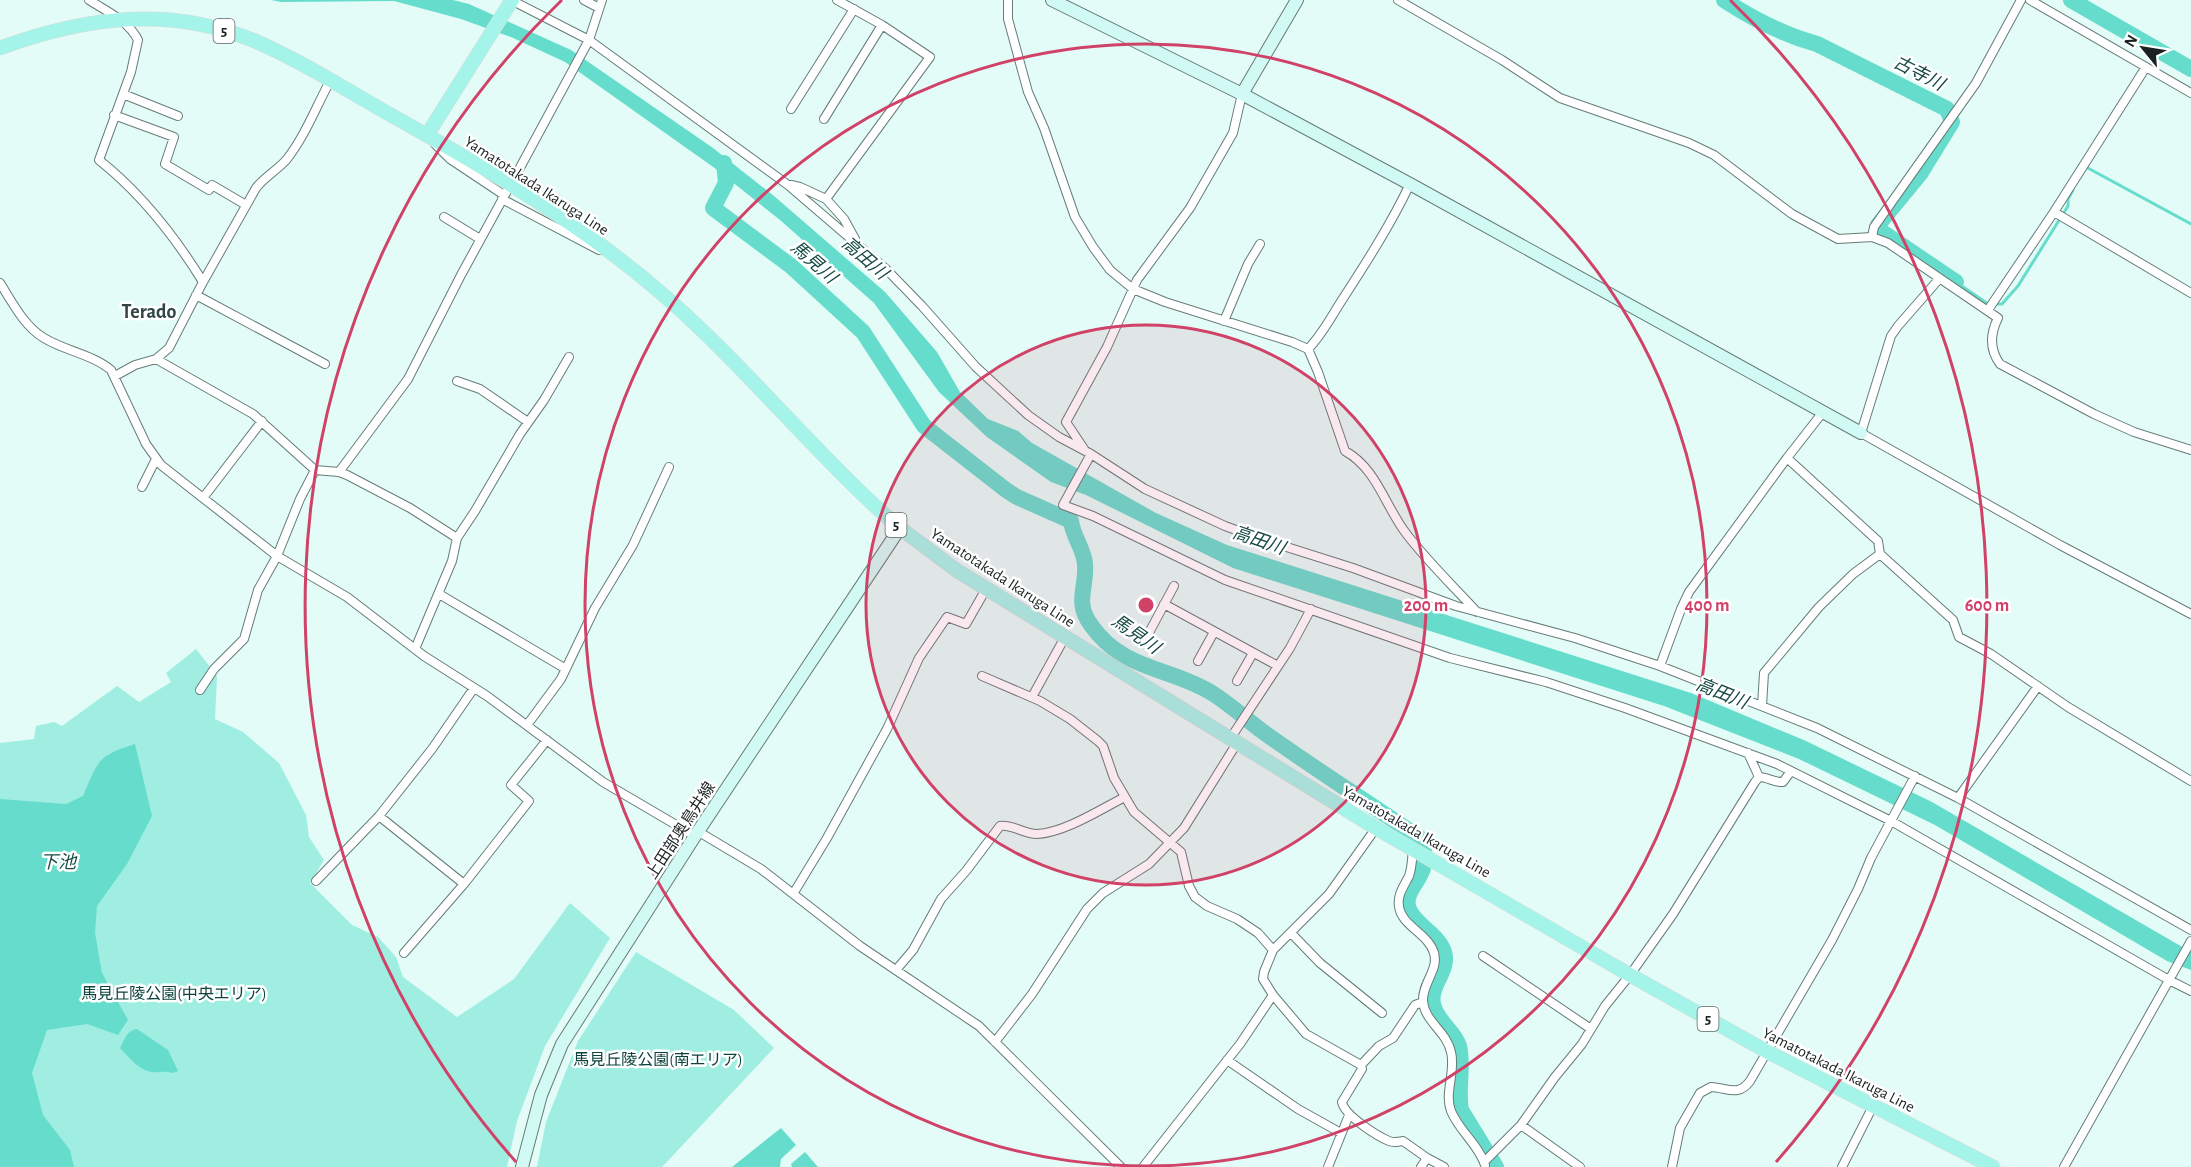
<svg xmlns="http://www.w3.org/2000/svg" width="2191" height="1167" font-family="'Alegreya Sans','Noto Sans JP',sans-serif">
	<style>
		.green { fill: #9feee1 }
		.water { fill: #6dc }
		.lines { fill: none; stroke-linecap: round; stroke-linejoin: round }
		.stream { stroke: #6dc; stroke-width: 3 }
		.river { stroke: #6dc; stroke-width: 16 }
		.street-casing { stroke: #667c78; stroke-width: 10 }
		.secondary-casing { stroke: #667c78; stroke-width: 14 }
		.primary-casing { stroke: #dadcdb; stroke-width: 15 }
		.street { stroke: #fff; stroke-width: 8 }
		.secondary { stroke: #d2faf4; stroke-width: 12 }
		.primary { stroke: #a5f4e9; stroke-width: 14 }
		.ring { fill: none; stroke: #d04268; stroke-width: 3 }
		.labels { text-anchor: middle; stroke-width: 5; stroke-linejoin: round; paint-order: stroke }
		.shield { fill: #fff; stroke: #5e6464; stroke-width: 1.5 }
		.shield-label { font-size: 15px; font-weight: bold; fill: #192221 }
		.street-label { font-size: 16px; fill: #192221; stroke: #fff }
		.park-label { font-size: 16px; fill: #0d443d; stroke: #fff }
		.water-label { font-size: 18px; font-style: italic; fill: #164a43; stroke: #fff }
		.quarter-label { font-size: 20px; font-weight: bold; fill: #314542; stroke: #fff }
		.centre { fill: #d04268; stroke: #fff; stroke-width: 3 }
		.ring-label { font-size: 18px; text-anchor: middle; font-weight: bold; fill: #d04268; stroke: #fff; stroke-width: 5; stroke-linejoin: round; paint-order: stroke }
	</style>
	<rect width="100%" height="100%" fill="#e3fcf7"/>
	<path class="green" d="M 196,649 L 217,676 L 215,719 L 243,732 L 279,763 L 306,815 L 309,837 L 324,860 L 310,883 L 352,925 L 378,937 L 396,957 L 403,977 L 457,1017 L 514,979 L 570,903 L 610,938 L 545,1046 L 517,1121 L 507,1167 L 0,1167 L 0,743 L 34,739 L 36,726 L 54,722 L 62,726 L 117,686 L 139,702 L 171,682 L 166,673 Z
		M 636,952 L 734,1010 L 774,1048 L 662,1167 L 537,1167 L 546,1122 L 578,1041 Z"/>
	<path class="water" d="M 271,0 L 453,0 L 469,4 L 571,50 L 713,148 L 774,196 L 885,292 L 937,352 L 960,392 L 988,419 L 1018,431 L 1032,443 L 1156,513 L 1227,545 L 1691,693 L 1806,741 L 1932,802 L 2191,952 L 2191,970 L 2167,961 L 1935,825 L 1799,759 L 1664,706 L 1233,568 L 1086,495 L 1051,482 L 987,437 L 939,392 L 874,303 L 780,220 L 716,169 L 565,62 L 511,37 L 461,19 L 394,1 L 281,2 Z
		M 135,744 L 152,816 L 127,864 L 97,906 L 95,933 L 102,973 L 128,1020 L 118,1035 L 87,1024 L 47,1030 L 32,1073 L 43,1115 L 70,1150 L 74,1167 L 0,1167 L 0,799 L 66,804 L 83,796 C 98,761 97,756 135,744 Z
		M 137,1029 L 168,1050 L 178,1071 L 173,1073 C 164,1070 161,1073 153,1072 C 139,1071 129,1057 120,1048 C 124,1040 127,1030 137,1029 Z
		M 781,1128 L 796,1145 L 781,1159 L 780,1167 L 732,1167 Z
		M 805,1152 L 818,1167 L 792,1167 L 791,1164 Z"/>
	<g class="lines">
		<path class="stream" d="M 2085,168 L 2086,167 L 2191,224
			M 1956,282 L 1988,304
			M 1995,304 L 2002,304 L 2018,286 L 2068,206 L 2068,199 L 2073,190"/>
		<path class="river" d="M 1724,0 C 1753,19 1784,35 1817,44 L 1947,109 L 1952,122 L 1920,174 L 1878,225 L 1879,230 L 1956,282
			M 2071,0 L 2191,69
			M 724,163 L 726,183 L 713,208 L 791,266 L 863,332 L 924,426 L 1006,490 L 1017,497 L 1071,521 C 1073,537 1084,549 1085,564 C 1087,588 1074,602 1091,625 C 1123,671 1170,667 1212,693 C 1231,705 1248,721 1266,734 C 1318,771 1372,805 1424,841 C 1424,850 1424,860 1423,868 C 1420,881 1405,892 1408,906 C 1411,923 1438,933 1444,952 C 1450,970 1429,986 1433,1004 C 1436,1021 1454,1030 1459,1046 C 1464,1067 1457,1089 1461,1110 L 1496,1167"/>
		<defs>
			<path id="street" d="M 89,0 C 106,11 129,21 138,40 L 131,72 L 99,160 C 142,194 174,235 203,282
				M 511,0 L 589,40 L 788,185 L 886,269 L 922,306 L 976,367 L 1028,415 L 1059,437 L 1091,454 L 1145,489 L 1225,526 L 1255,537 L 1353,568 L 1456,606 L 1575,638 L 1660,666 L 1817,728 L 1958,798 L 2191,930
				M 584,0 L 599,8
				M 837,0 L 882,25 L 930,57 L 826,199 L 844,219 L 855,239
				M 1008,0 L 1008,19 L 1028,92 L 1044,128 L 1075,217 L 1093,247 L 1110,270 L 1133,289 L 1165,302 L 1292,342 L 1308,349 L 1318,372 L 1345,451 C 1376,468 1385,505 1405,532 C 1426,560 1453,586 1477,612
				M 1398,0 L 1502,60 L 1560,98 L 1689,143 L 1714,155 L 1792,214 L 1838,239 L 1872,237 L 1888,243 L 1998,318 C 1990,334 1989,349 2000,364 L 2094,414 L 2134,432 L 2191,450
				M 2030,0 L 2191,93
				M 123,94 L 178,116
				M 791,109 L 854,9
				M 114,115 L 174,137 L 165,164 L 209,190 L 212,185 L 246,205
				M 824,119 L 882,25
				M 435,144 L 450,159 L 504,195
				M 516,175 L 589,40 L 602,0
				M 791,185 L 800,187 L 826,199
				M 502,199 L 599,250
				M 2054,212 L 2146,67
				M 444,217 L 480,239
				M 1872,237 L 1874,227 L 1976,83 L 2021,0
				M 1939,279 L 1898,326 L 1891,336 L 1861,433 L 2060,545 L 2191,614
				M 0,283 C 12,302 24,326 44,338 C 65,351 92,354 111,370 L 146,444 L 161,465 L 277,556 L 347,597 L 424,656 L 487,696 L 603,782 L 695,836
				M 196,295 L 325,364
				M 1988,310 L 2054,212 L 2191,293
				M 1224,321 L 1248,264 L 1260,244
				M 1308,349 C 1322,335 1331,317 1342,300 C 1366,263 1391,224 1410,184
				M 156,359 L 253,414 L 315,470 L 339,472 L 347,475 L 410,508 L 457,538
				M 115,376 L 135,365 L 156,359 L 169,348 L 203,282 L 256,188 C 265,176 279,169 287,159 C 305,136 316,107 330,81
				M 457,381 L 480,389 L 528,422
				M 1084,449 L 1066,422 L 1107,347 L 1137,280 L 1190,208 L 1233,133 L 1242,94
				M 1091,454 L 1063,505 L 1093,516 L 1225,580 L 1450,658 L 1546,682 L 1625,708 L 1777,764 L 1891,821 L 2169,980 L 2191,991
				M 1787,458 L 1878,541 L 1880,554 L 1953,620 L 1959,637 L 1991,654 L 2068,707 L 2191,781
				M 339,472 L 408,379 L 461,275 L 507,191
				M 142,487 L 156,459
				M 203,498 L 262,421
				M 439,594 L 566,669
				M 1164,604 L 1278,666
				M 1144,642 L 1174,586
				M 415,649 L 452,561 L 457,538 L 475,511 L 520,434 L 544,400 L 569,357
				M 1198,661 L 1214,632
				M 1660,666 L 1681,609 L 1689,592 L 1787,458 L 1823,412
				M 982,676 L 1040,701 L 1070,719 L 1098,741 L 1103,746 L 1114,778 L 1134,812 L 1181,852 L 1189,886 L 1195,897 L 1207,906 L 1237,919 L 1258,933 L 1273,950
				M 1237,681 L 1253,653
				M 200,690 L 214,669 L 244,639 L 258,590 L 277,556 L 300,499 L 315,470
				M 1032,697 L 1065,637
				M 1762,706 L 1764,673 L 1819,607 L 1853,574 L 1880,554
				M 527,725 L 561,679 L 595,608 L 633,545 L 669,467
				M 1230,739 L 1290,648 L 1311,609
				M 1748,753 L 1759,777
				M 1958,798 L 2038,686
				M 379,816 L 464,884
				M 1376,828 L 1329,894 L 1273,950 L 1264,972 L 1263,979 L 1273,995 L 1306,1034 L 1361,1065 L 1362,1069 L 1342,1102 C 1344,1115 1377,1136 1389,1141 C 1394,1143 1398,1142 1403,1141 L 1427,1158 L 1444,1167
				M 699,832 L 761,869 L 860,946 L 979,1026 L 1121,1167
				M 1413,849 C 1412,858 1412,868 1409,876 C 1404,886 1397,895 1399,906 C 1401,926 1428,933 1434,953 C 1439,970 1422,983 1423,1001 C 1424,1021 1447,1032 1451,1052 C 1456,1071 1444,1093 1451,1111 C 1459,1131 1479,1145 1485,1165
				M 316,881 L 379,816 L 432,749 L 474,688
				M 793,894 L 827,838 L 887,729 L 919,658 L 947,617 L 966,624 L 986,589
				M 1291,933 L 1320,963 L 1382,1013
				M 404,953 L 464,884 L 529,801 L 511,785 L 547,740
				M 1483,956 L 1591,1029
				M 896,970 L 913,950 L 941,899 L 966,871 L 1000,826 C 1012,824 1024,834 1037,834 C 1064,833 1101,809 1125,797
				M 995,1042 L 1032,994 L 1087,909 L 1103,893 L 1149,864 L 1184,828 L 1237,743
				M 1227,1060 L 1298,1109 L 1341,1133
				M 1361,1065 L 1379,1046 L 1393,1038 L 1415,1005 L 1423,1002
				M 1521,1125 L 1580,1167
				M 1484,1162 L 1521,1125 L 1555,1077 L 1582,1044 L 1605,1006 L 1630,975 L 1673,914 L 1755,782 L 1759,777 C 1768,777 1775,783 1783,782 L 1791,771
				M 1143,1167 L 1240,1044 L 1273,995
				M 1328,1167 L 1349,1115
				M 1421,1167 L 1427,1158
				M 1672,1167 L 1680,1128 L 1700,1093 L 1711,1087 C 1728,1088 1738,1097 1750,1081 L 1832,940 L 1858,889 L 1871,858 L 1915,776
				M 1842,1167 L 1873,1106
				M 2064,1167 L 2191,941"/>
			<path id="secondary" d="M 1052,0 L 1242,94 L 1410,184 L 1861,433
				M 1242,94 L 1297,0
				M 522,1167 L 541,1095 L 562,1044 L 695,836 L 900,528"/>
			<path id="primary" d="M 0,48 C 85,17 169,5 255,41 C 301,61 345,89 389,114 C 486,168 583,224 668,299 C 741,363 804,440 875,506 L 900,528 L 956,570 L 1376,828 L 1630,975 L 1766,1051 L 1993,1167
				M 427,135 L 512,0"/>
		</defs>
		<use href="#street" class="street-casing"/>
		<use href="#secondary" class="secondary-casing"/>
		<use href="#primary" class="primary-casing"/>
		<use href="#street" class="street"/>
		<use href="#secondary" class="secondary"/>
		<use href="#primary" class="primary"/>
	</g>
	<circle cx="1146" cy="605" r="280" fill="#d04268" fill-opacity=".12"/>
	<g class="ring">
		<circle cx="1146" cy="605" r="280"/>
		<circle cx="1146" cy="605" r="561"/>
		<path d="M516 1162A841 841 0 0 1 562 0M1730 0A841 841 0 0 1 1776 1162"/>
	</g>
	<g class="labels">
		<g class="shield">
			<rect x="213.5" y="19" width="21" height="24" rx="4.5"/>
			<rect x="885.5" y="513" width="21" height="24" rx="4.5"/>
			<rect x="1697.5" y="1007" width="21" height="24" rx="4.5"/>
		</g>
		<g class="shield-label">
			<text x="224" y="36">5</text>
			<text x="896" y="530">5</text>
			<text x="1708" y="1024">5</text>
		</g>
		<g class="street-label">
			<text transform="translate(537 185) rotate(33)" y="6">Yamatotakada Ikaruga Line</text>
			<text transform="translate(1003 577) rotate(33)" y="6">Yamatotakada Ikaruga Line</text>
			<text transform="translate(680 830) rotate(-57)" y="6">上田部奥鳥井線</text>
			<text transform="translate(1417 831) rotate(30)" y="6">Yamatotakada Ikaruga Line</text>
			<text transform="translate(1839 1069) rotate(27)" y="6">Yamatotakada Ikaruga Line</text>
		</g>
		<g class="park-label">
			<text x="174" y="999">馬見丘陵公園(中央エリア)</text>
			<text x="658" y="1065">馬見丘陵公園(南エリア)</text>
		</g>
		<g class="water-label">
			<text transform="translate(1919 73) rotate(27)" y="6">古寺川</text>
			<text transform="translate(865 258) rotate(41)" y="6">高田川</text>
			<text transform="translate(814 262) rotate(41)" y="6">馬見川</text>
			<text transform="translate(1259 540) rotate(19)" y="6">高田川</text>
			<text transform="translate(1136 634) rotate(35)" y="6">馬見川</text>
			<text transform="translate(1722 693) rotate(22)" y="6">高田川</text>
			<text x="58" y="868">下池</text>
		</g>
		<g class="quarter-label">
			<text x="149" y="318">Terado</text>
		</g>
	</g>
	<circle cx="1146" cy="605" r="9" class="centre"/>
	<g class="ring-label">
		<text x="1426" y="611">200 m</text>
		<text x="1707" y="611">400 m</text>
		<text x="1987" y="611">600 m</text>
	</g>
	<g transform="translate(2143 48) rotate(300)" stroke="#ffffff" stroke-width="4.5" paint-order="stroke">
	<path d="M0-4.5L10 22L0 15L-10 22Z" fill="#192221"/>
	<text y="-9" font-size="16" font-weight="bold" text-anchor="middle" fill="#192221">N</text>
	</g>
</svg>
